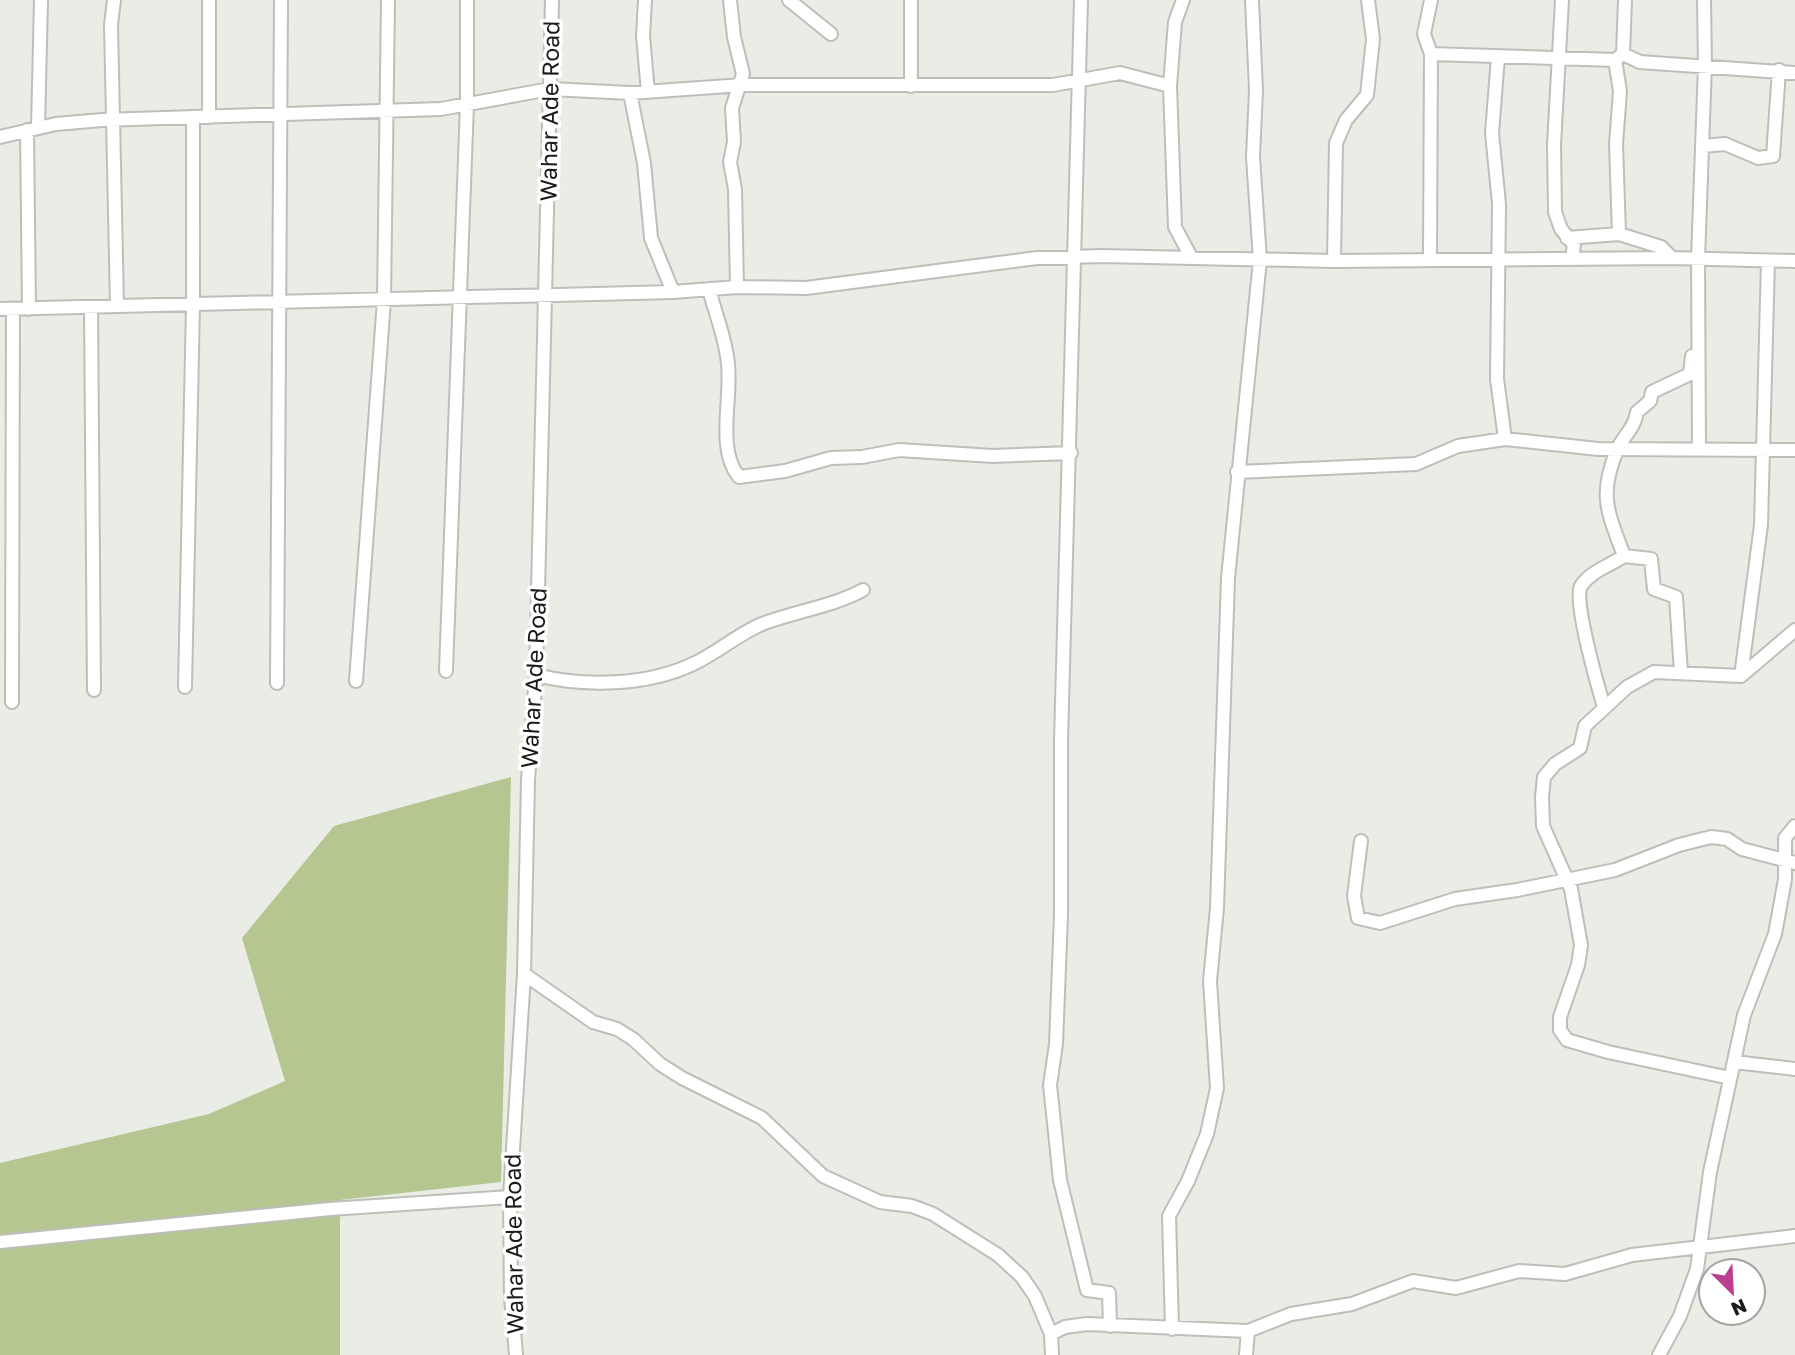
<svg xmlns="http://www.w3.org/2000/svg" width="1795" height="1355" font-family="'Golos Text',sans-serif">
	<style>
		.green { fill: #b5c690 }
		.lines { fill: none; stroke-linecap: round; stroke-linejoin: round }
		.minor-casing { stroke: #bdbfb9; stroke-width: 16 }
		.minor { stroke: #fff; stroke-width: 12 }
		.labels { text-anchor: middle; stroke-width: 7; stroke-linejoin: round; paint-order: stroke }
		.street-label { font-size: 23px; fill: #1b1c1a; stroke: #fff }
	</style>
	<rect width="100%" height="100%" fill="#eaece6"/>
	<path class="green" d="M 511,777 L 501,1182 L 340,1200 L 340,1355 L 0,1355 L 0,1163 L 209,1114 L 285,1081 L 242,938 L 334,826 Z"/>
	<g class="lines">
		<defs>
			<path id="minor" d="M 114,0 L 111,25 L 117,306
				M 209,0 L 209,117
				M 645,0 L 643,36 L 648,92
				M 730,0 L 734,37 L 743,74 L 732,108 L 734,142 L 730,162 L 735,189 L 737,287
				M 789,0 L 831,34
				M 911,0 L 911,86
				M 1081,0 L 1061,741 L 1061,915 L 1056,1044 L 1050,1085 L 1060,1180 L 1087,1290 L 1109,1293 L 1110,1326
				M 1183,0 L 1175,22 L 1170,86 L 1175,227 L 1191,257
				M 1431,0 L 1424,34 L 1431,54 L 1615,60 L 1623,54 L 1640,62 L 1795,73
				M 1562,0 L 1554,145 L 1555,212 L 1561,229 L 1574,245 L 1572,258
				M 1623,54 L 1625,0
				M 1498,57 L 1492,133 L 1499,204 L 1497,379 L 1505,439
				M 1615,60 L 1620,91 L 1616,144 L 1619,234 L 1661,247 L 1672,258
				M 630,93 L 644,163 L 651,238 L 673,292
				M 38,128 L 41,0
				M 27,130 L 29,309
				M 0,137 L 56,124 L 102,120 L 441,109 L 550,89 L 630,93 L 742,85 L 1053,85 L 1120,73 L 1170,86
				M 1703,146 L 1725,144 L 1758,158 L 1773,156 L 1779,70
				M 1567,238 L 1619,234
				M 1430,258 L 1431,54
				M 1334,261 L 1336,143 L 1346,120 L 1367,95 L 1373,39 L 1368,0
				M 709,289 C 715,313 726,339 728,364 C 732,399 716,449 739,477 L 785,471 L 831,458 L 862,457 L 899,450 L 993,456 L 1071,453
				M 91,307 L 94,690
				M 0,309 L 673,292 L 737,287 L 806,288 L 1037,258 L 1102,256 L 1334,261 L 1672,258 L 1795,261
				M 1699,448 L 1698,259 L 1705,65 L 1704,0
				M 1237,472 L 1416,464 L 1458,446 L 1505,439 L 1598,449 L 1795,450
				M 446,671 L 467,104 L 467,0
				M 1681,673 L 1676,597 L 1654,589 L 1651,559 L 1624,556 C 1608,512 1598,496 1617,450 C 1623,436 1635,428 1637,412 L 1650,401 L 1652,392 L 1690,374 L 1692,356
				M 536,675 C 584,687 647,686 693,664 C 717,653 738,634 762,624 C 796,611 831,607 863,590
				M 1741,676 L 1761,525 L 1768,261
				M 356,681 L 384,300 L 388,0
				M 277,683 L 281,0
				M 185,687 L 193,305 L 193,117
				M 12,702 L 13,309
				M 1604,707 C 1598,687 1573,600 1581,586 C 1591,571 1609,566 1624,556
				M 1361,841 L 1354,896 L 1358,918 L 1380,923 L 1455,899 L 1517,890 L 1615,870 L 1679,845 L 1711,837 L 1727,839 L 1742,849 L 1795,863
				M 524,974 L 593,1022 L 617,1029 L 633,1039 L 660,1064 L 682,1078 L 762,1118 L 823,1176 L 880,1202 L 912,1206 L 933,1214 L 998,1255 L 1022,1277 L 1035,1296 L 1051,1334 L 1052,1355
				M 1734,1062 L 1795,1069
				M 1730,1078 L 1608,1052 L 1567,1040 L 1560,1030 L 1560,1017 L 1578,965 L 1581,945 L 1571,889 L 1543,826 L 1542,797 L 1544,777 L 1555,764 L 1580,748 L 1585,726 L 1627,687 L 1654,672 L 1741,676 L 1795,630
				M 0,1242 L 330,1209 L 510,1197
				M 1172,1329 L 1169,1216 L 1188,1181 L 1207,1134 L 1217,1088 L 1210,981 L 1217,908 L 1228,578 L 1260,260 L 1253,157 L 1256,90 L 1252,0
				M 1051,1334 L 1065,1327 L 1087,1324 L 1248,1331 L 1291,1314 L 1352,1304 L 1413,1281 L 1456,1288 L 1519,1271 L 1565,1274 L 1632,1255 L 1795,1236
				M 516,1355 L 511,1297 L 510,1197 L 524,974 L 528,780 L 536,675 L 552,0
				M 1246,1355 L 1248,1331
				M 1659,1355 L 1680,1316 L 1697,1269 L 1710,1172 L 1744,1015 L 1775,934 L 1785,879 L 1785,838 L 1795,826"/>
		</defs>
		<use href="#minor" class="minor-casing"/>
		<use href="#minor" class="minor"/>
	</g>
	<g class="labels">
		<g class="street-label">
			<text transform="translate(550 111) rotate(-89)" y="8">Wahar Ade Road</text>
			<text transform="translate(534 678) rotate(-87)" y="8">Wahar Ade Road</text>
			<text transform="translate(514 1244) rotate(-91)" y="8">Wahar Ade Road</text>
		</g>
	</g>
	<g transform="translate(1732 1292) rotate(156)"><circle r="33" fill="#ffffff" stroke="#a4a4a3" stroke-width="2"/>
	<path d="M0-5L12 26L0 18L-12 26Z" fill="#ba3f90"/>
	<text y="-10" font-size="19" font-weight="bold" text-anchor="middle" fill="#1b1c1a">N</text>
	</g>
</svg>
